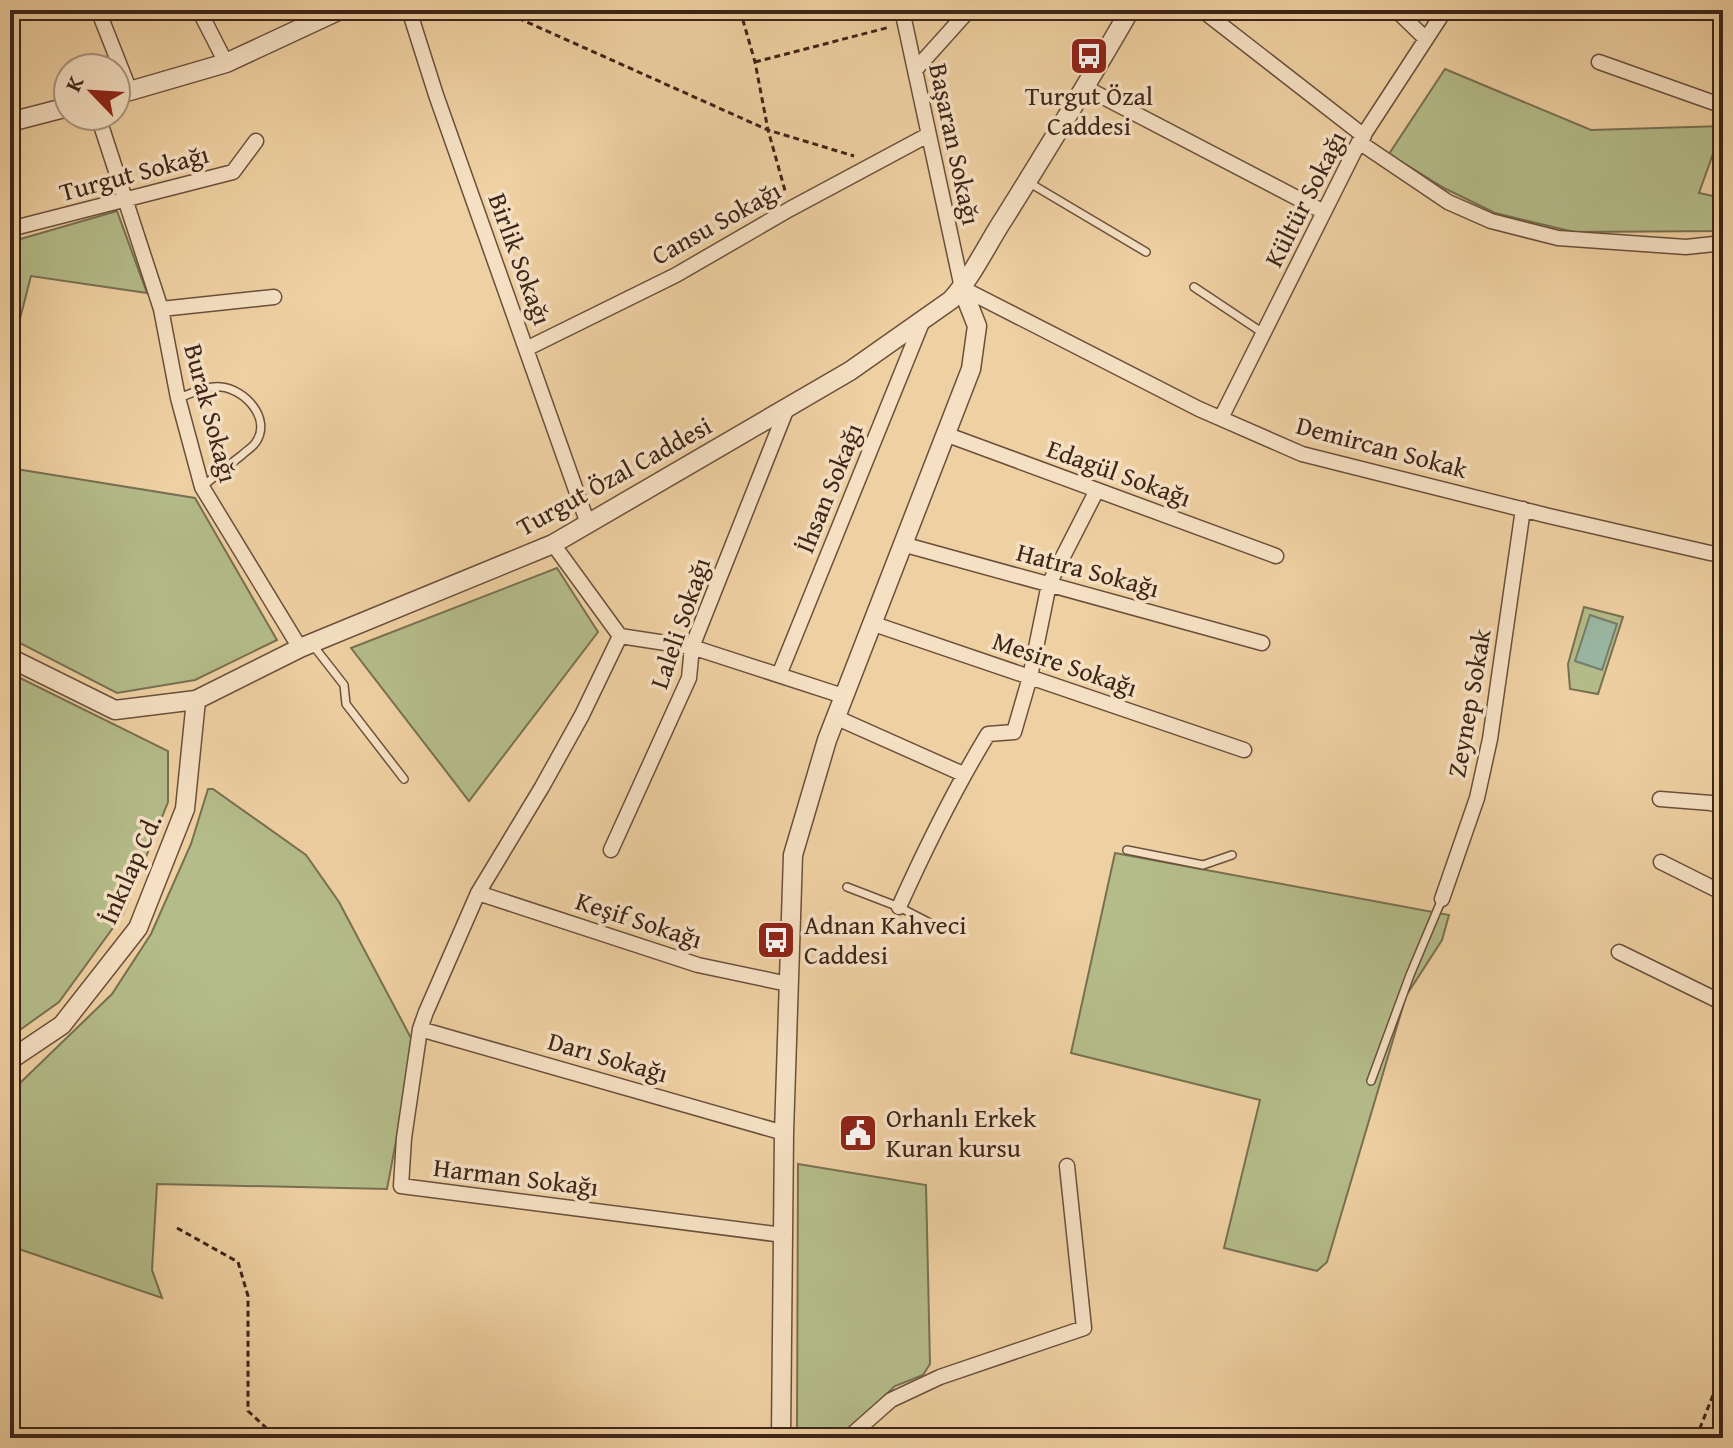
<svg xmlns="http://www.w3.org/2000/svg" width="1733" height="1448" font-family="'Gentium Book Plus',serif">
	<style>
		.green { fill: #b4bc89; stroke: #787051; stroke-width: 2 }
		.water { fill: #9ab7a3; stroke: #757d6c; stroke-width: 2 }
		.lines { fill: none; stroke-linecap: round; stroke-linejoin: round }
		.service-casing { stroke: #6a503b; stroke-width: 10 }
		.minor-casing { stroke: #6a503b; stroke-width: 17 }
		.tertiary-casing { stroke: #6a503b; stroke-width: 21 }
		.path { stroke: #3d2519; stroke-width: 3; stroke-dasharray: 6 4; stroke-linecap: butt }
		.service { stroke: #f5e0c3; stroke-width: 7 }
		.minor { stroke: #f5e0c3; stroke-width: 14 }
		.tertiary { stroke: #f5e0c3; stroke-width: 18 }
		.labels { text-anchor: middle; stroke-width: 7; stroke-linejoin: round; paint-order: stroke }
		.poi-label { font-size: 26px; fill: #3d2519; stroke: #f5e0c3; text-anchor: start }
		.street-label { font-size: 26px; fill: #3d2519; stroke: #f5e0c3 }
	</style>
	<rect width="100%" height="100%" fill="#efd0a2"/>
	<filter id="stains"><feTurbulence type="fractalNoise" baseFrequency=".0025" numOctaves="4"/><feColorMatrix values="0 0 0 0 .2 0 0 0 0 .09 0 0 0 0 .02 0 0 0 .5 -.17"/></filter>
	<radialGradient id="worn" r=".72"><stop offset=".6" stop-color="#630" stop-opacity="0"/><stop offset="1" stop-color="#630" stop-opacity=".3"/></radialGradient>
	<path class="green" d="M 1445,69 L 1591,130 L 1723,126 L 1699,193 L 1723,198 L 1723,231 L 1574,232 L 1495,213 L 1444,188 L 1389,154 Z
		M 117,211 L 147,293 L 31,276 L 14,342 L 10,340 L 10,242 Z
		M 10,468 L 195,498 L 277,640 L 195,680 L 117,693 L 10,638 Z
		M 557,568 L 598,632 L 469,801 L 351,648 Z
		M 1584,607 L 1623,617 L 1598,694 L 1570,689 L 1568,664 Z
		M 10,673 L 168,751 L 168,802 L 123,914 L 59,1002 L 10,1037 Z
		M 208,789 L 213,789 L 306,855 L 339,902 L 411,1038 L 413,1051 L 387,1189 L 157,1184 L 152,1270 L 162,1298 L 10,1246 L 10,1090 L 18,1085 L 112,994 L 151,934 L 191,844 Z
		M 1115,853 L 1449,915 L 1442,940 L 1406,996 L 1327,1262 L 1317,1271 L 1224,1248 L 1260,1100 L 1071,1053 Z
		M 798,1164 L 926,1185 L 930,1364 L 923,1375 L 895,1386 L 839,1438 L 797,1438 Z"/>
	<path class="water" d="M 1590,615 L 1617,624 L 1602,670 L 1575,661 Z"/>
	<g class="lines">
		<defs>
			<path id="service" d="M 1028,182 L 1146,252
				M 1194,287 L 1263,333
				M 178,398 C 191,394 207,385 221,387 C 244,389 272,418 256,442 C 253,447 246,451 242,455 C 228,466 215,476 202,487
				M 312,644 L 344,685 L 346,704 L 404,779
				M 1127,850 L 1203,865 L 1232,855
				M 847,887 L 899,907 L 934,925
				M 1371,1081 L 1410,975 L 1442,899"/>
			<path id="minor" d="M 98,10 L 130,91
				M 199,10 L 226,63
				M 298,10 L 305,26
				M 409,10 L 436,95 L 588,524
				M 902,10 L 962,288 L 1199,409 L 1302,454 L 1549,516 L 1710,553 L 1723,554
				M 1202,10 L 1364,136
				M 1396,10 L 1426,39
				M 1599,62 L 1723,106
				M 915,70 L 969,10
				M 1086,88 L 1324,212
				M 98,116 L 161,309 L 274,297
				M 1359,142 L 1448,202 L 1491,221 L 1558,238 L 1686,247 L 1723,243
				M 10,229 L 233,172 L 256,141
				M 161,309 L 178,398 L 202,487 L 300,648
				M 526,349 L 676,275 L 790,209 L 928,135
				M 1221,418 L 1359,142 L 1445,10
				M 945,434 L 1276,556
				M 553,544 L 620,636 L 692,647 L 843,696
				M 902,544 L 1262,643
				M 871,623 L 1244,750
				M 620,636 L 582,715 L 542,787 L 478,893 L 426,1012 L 420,1029 L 404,1138 L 401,1186 L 783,1235
				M 779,675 L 923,320
				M 835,717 L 963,774
				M 1660,799 L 1711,803 L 1723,807
				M 611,850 L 689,678 L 692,647 L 787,408
				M 1661,862 L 1723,893
				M 478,893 L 698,965 L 788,984
				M 1442,899 L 1477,798 L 1490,739 L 1523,509
				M 899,907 C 926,847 954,790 988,734 L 1014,732 L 1030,677 L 1049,584 L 1097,490
				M 1619,952 L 1723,1003
				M 420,1029 L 784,1133
				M 848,1438 L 891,1400 L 940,1377 L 1084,1328 L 1067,1166"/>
			<path id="tertiary" d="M 116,95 L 226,63 L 340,10
				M 10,122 L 68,107
				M 10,658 L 115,710 L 196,700 L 300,648 L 553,544 L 850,371 L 951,300 C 973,276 987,244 1005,217 C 1048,148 1090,80 1130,10
				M 10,1060 L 62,1025 L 138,928 L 185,809 L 196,700
				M 781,1438 L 784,1133 L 793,855 L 827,740 L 971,369 L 977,326 L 962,288"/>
		</defs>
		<use href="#service" class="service-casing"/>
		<use href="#minor" class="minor-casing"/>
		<use href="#tertiary" class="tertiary-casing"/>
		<path class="path" d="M 500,10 L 768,130 L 854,156
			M 740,10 L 755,62 L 768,130 L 786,194
			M 755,62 L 890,27
			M 177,1228 L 238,1262 L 248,1296 L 248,1411 L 277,1438
			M 1696,1438 L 1723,1370"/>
		<use href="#service" class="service"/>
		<use href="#minor" class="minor"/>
		<use href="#tertiary" class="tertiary"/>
	</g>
	<defs>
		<symbol id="bus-square" viewBox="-11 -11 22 22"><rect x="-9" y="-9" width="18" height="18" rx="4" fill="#8f2418" stroke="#f5e0c3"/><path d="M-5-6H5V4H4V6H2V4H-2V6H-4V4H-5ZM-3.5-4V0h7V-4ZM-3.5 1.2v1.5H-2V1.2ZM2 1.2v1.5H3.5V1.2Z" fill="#fff"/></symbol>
		<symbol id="civic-square" viewBox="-11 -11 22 22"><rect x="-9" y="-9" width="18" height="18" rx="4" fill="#8f2418" stroke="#f5e0c3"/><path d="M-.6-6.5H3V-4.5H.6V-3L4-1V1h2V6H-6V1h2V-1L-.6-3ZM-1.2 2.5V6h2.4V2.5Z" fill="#fff"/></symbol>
	</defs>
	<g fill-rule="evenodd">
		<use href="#bus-square" x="1067" y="34" width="44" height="44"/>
		<use href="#bus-square" x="754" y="918" width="44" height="44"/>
		<use href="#civic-square" x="836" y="1111" width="44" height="44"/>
	</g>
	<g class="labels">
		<g class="poi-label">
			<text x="1089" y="105" text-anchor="middle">Turgut Özal<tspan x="1089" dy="30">Caddesi</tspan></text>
			<text x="804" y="934">Adnan Kahveci<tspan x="804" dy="30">Caddesi</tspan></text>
			<text x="886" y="1127">Orhanlı Erkek<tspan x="886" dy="30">Kuran kursu</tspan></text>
		</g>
		<g class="street-label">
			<text transform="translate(955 144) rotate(78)" y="9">Başaran Sokağı</text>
			<text transform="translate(134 173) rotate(-15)" y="9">Turgut Sokağı</text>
			<text transform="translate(1305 199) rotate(-63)" y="9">Kültür Sokağı</text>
			<text transform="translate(716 223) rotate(-29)" y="9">Cansu Sokağı</text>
			<text transform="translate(520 259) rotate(70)" y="9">Birlik Sokağı</text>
			<text transform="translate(211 413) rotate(75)" y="9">Burak Sokağı</text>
			<text transform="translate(1382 447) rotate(15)" y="9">Demircan Sokak</text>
			<text transform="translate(1119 473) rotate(20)" y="9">Edagül Sokağı</text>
			<text transform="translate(614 476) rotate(-29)" y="9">Turgut Özal Caddesi</text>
			<text transform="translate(829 488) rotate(-68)" y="9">İhsan Sokağı</text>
			<text transform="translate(1088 570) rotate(15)" y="9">Hatıra Sokağı</text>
			<text transform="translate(680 623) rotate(-71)" y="9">Laleli Sokağı</text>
			<text transform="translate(1065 664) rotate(19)" y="9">Mesire Sokağı</text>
			<text transform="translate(1469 703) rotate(-80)" y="9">Zeynep Sokak</text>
			<text transform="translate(130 869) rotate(-66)" y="9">İnkılap Cd.</text>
			<text transform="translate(639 920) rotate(18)" y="9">Keşif Sokağı</text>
			<text transform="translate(608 1057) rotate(16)" y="9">Darı Sokağı</text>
			<text transform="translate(516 1177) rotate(7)" y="9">Harman Sokağı</text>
		</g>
	</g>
	<rect width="1733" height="1448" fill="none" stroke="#efd0a2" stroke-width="40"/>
	<rect x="12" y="12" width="1709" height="1424" fill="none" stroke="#3d2519" stroke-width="4"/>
	<rect x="20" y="20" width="1693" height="1408" fill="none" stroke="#3d2519" stroke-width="2"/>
	<g transform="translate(92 92) rotate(295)"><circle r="38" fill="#f5e0c3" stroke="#ab957f" stroke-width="2"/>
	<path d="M0-6L14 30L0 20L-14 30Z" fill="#8f2418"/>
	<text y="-12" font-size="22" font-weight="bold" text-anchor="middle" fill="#3d2519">K</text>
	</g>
	<rect width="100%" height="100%" filter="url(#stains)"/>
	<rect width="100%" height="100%" fill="url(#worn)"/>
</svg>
